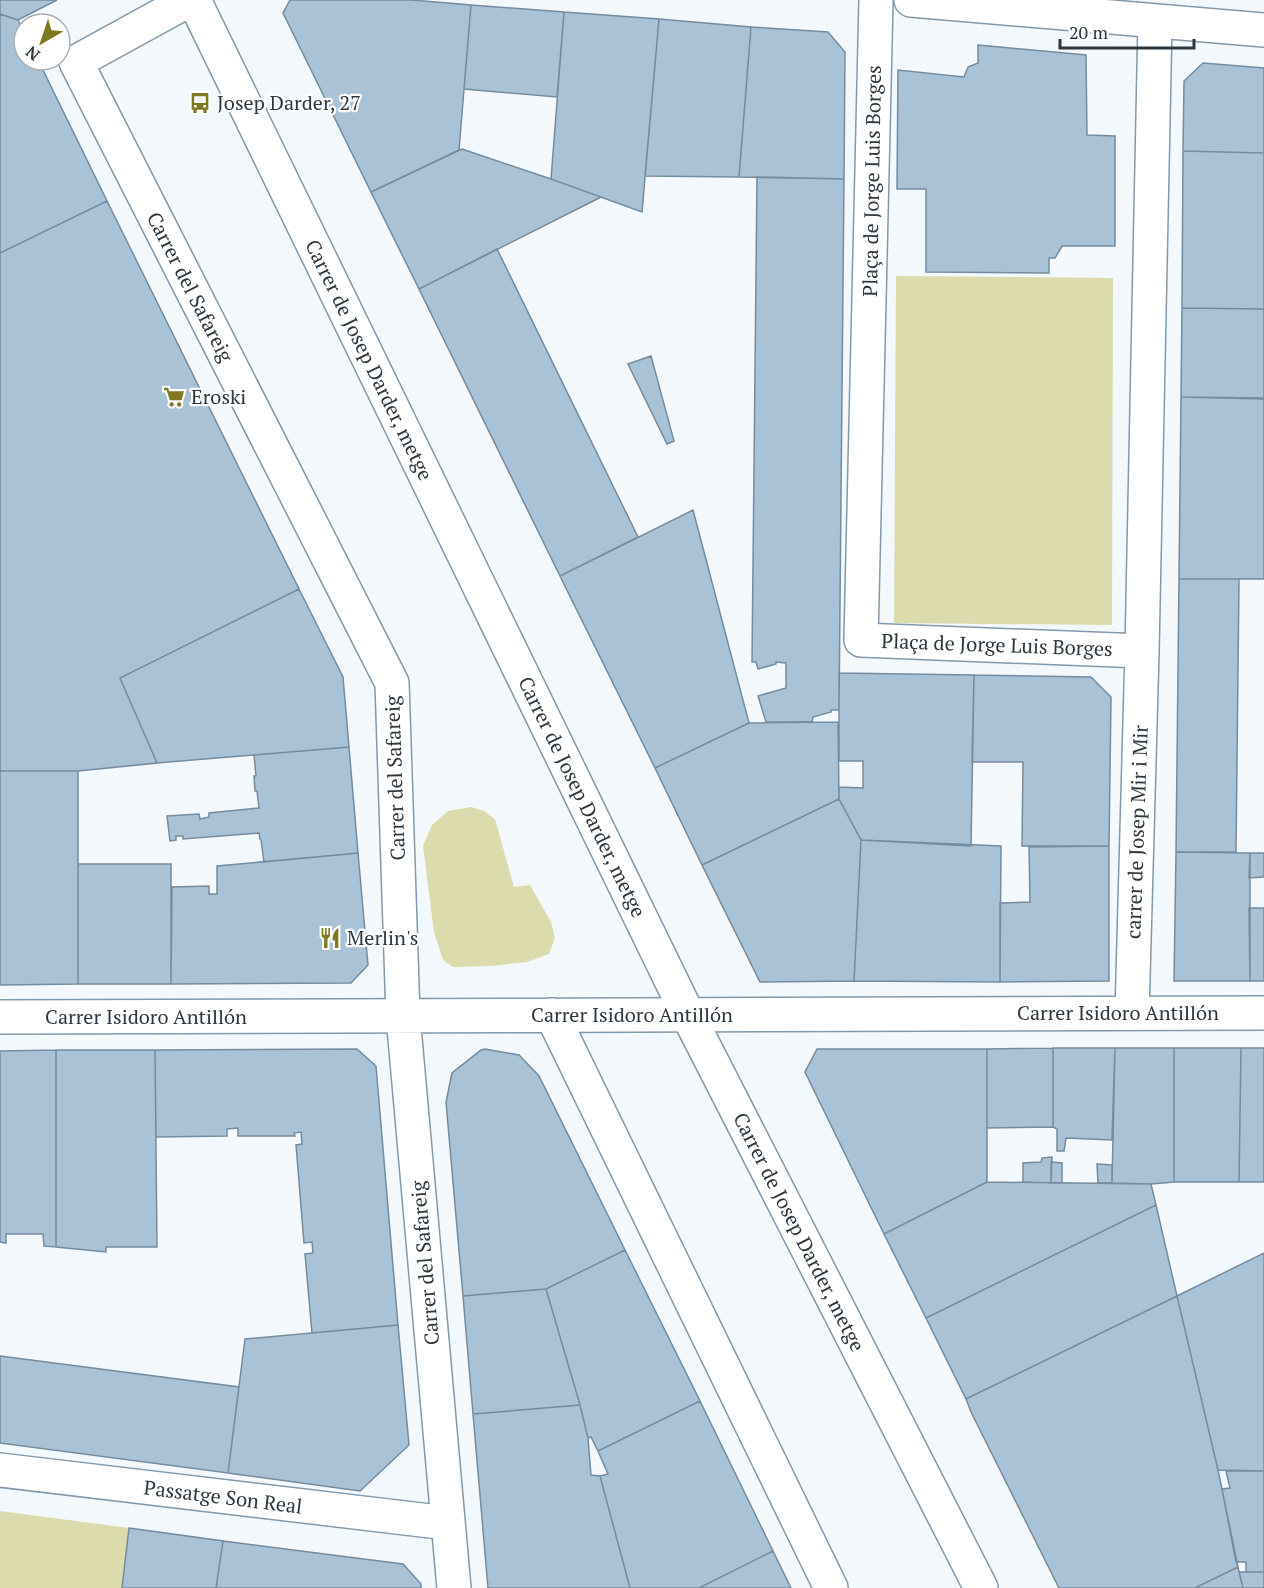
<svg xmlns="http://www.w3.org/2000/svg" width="1264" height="1588" font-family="'PT Serif',serif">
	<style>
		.green { fill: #dbdbad }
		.building { fill: #aac2d6; stroke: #758b9e; stroke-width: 1.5 }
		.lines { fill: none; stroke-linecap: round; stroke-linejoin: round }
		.minor-casing { stroke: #8299ac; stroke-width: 36 }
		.tertiary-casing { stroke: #8299ac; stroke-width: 36 }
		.minor { stroke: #fff; stroke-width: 33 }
		.tertiary { stroke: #fff; stroke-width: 33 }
		.labels { text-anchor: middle; stroke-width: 4.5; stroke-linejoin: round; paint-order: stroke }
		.poi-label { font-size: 20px; fill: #2d373f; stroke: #fff; text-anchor: start }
		.street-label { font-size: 20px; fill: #2d373f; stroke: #fff }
	</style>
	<rect width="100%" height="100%" fill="#f3f8fc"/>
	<path class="green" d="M 896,276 L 1113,278 L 1112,625 L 894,623 Z
		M 471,807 L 484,811 L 495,819 L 514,887 L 530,885 L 551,922 L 555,938 L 549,954 L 527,962 L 491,966 L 453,967 L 443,960 L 434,932 L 423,846 L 432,825 L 448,811 Z
		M 0,1511 L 129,1528 L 122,1588 L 0,1588 Z"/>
	<path class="building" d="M 0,0 L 57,0 L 18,20 L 0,14 Z
		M 290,0 L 412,0 L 471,5 L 459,150 L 371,192 L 283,13 Z
		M 471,5 L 564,12 L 557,97 L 464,89 Z
		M 564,12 L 659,19 L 642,212 L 551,179 Z
		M 0,14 L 18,20 L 24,32 L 24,60 L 38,60 L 107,201 L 0,253 Z
		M 659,19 L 751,27 L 739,177 L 645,176 Z
		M 751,27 L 828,32 L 845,52 L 844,179 L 739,177 Z
		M 978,45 L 1086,55 L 1087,135 L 1115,136 L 1115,246 L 1062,246 L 1055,258 L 1049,258 L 1049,273 L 926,272 L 926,189 L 897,189 L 898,70 L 964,77 L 968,67 L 978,63 Z
		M 1203,63 L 1264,68 L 1264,153 L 1183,151 L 1184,81 Z
		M 462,149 L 551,179 L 601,197 L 419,289 L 371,192 Z
		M 1183,151 L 1264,153 L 1264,309 L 1182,308 Z
		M 757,177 L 844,179 L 839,710 L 831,710 L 831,712 L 813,717 L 812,722 L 766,722 L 758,696 L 786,688 L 786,663 L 776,662 L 776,664 L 758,669 L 756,662 L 752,662 Z
		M 107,201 L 299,589 L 120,678 L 157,763 L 78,771 L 0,771 L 0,253 Z
		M 497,249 L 638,537 L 560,576 L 419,289 Z
		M 1182,308 L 1264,309 L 1264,399 L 1181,397 Z
		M 651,356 L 674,441 L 667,444 L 628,364 Z
		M 1181,397 L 1264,398 L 1264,579 L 1179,579 Z
		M 693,510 L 749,723 L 655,768 L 560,576 Z
		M 1179,579 L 1239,579 L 1236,852 L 1176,852 Z
		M 299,589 L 343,677 L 349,747 L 157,763 L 120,678 Z
		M 839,673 L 974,675 L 971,846 L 861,840 L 839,799 L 839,787 L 863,788 L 863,761 L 839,761 Z
		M 974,675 L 1091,677 L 1111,697 L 1109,846 L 1022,846 L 1023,762 L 972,762 Z
		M 838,722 L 839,799 L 702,865 L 655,768 L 749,723 Z
		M 349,747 L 358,853 L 264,862 L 261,840 L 260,839 L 259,833 L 183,839 L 183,836 L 176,836 L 176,840 L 170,841 L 167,816 L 199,814 L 200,819 L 209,817 L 209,813 L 259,808 L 257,791 L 255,791 L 254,776 L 256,776 L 254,755 Z
		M 0,771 L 78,771 L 78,984 L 0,985 Z
		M 839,799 L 861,840 L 854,981 L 760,982 L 702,865 Z
		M 861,840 L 1001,846 L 1000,982 L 854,981 Z
		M 1109,846 L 1109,981 L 1000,982 L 1000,903 L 1030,902 L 1029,847 Z
		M 1176,852 L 1250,853 L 1250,981 L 1174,981 Z
		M 358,853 L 368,965 L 351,983 L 171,984 L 172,887 L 209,886 L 209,894 L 217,894 L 217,866 Z
		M 1250,853 L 1264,853 L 1264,877 L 1249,878 Z
		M 78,864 L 171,864 L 171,984 L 78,984 Z
		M 1249,908 L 1264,908 L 1264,981 L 1250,981 Z
		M 1053,1048 L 1053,1127 L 987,1128 L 987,1049 Z
		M 1053,1048 L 1115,1048 L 1112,1140 L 1066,1138 L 1064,1151 L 1057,1151 L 1057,1129 L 1053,1127 Z
		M 1115,1048 L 1174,1048 L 1174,1182 L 1151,1184 L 1112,1183 Z
		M 1174,1048 L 1241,1048 L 1239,1182 L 1174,1182 Z
		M 1241,1048 L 1264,1048 L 1264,1182 L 1239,1182 Z
		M 357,1049 L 376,1066 L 398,1325 L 312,1333 L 305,1254 L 313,1253 L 312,1242 L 304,1243 L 296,1145 L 302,1144 L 301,1132 L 294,1133 L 295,1136 L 238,1136 L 238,1128 L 227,1129 L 227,1136 L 156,1137 L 155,1050 Z
		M 485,1049 L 519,1055 L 539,1076 L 625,1250 L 546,1289 L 463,1296 L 446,1102 L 452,1073 L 481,1050 Z
		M 817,1049 L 987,1049 L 987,1182 L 884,1234 L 805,1072 Z
		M 56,1050 L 155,1050 L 157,1247 L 106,1247 L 106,1252 L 56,1247 Z
		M 56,1050 L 56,1247 L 44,1246 L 43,1234 L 6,1234 L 6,1243 L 0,1242 L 0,1051 Z
		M 1052,1157 L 1051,1183 L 1023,1182 L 1023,1163 L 1041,1162 L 1042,1158 Z
		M 1051,1162 L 1062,1163 L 1062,1183 L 1051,1183 Z
		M 1097,1164 L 1112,1165 L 1112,1183 L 1098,1183 Z
		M 987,1182 L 1151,1184 L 1156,1205 L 926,1318 L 884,1234 Z
		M 1156,1205 L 1177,1296 L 966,1399 L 926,1318 Z
		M 625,1250 L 700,1401 L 598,1451 L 591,1437 L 588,1438 L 580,1405 L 546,1289 Z
		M 1264,1253 L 1264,1471 L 1218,1470 L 1177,1296 Z
		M 546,1289 L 580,1405 L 473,1414 L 463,1296 Z
		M 1177,1296 L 1218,1470 L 1238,1567 L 1195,1588 L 1059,1588 L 971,1412 L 966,1399 Z
		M 398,1325 L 409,1445 L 360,1491 L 228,1473 L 245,1339 Z
		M 0,1356 L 239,1387 L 228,1473 L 0,1443 Z
		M 700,1401 L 773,1551 L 699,1588 L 630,1588 L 600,1476 L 608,1474 L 598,1451 Z
		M 580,1405 L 588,1438 L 591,1475 L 600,1476 L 630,1588 L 488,1588 L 473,1414 Z
		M 1226,1471 L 1264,1471 L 1264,1572 L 1246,1572 L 1246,1562 L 1236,1562 L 1222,1489 L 1230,1488 Z
		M 129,1528 L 223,1541 L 216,1588 L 122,1588 Z
		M 223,1541 L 403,1564 L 421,1584 L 421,1588 L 216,1588 Z
		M 773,1551 L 791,1588 L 699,1588 Z
		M 1238,1567 L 1243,1588 L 1195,1588 Z
		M 1239,1572 L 1264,1572 L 1264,1588 L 1243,1588 Z"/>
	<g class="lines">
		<defs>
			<path id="minor" d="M 189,0 L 76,62 L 392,683 L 403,1016 L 454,1588
				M 876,0 L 861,640 L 1142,651
				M 911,0 L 1264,30
				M 1132,1013 L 1142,651 L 1155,21
				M 552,1015 L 831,1588
				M 0,1017 L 1264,1013
				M 0,1470 L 447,1523"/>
			<path id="tertiary" d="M 194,0 L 688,1015 L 981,1588"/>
		</defs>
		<use href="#minor" class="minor-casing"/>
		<use href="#tertiary" class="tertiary-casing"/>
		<use href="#minor" class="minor"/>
		<use href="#tertiary" class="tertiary"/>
	</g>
	<defs>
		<symbol id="bus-bare" viewBox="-9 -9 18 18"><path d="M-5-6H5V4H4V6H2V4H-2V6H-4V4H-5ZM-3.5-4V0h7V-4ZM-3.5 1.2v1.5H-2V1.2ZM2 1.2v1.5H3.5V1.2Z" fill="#7d7920" stroke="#fff" stroke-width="2.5" paint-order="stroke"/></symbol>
		<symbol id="supermarket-bare" viewBox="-9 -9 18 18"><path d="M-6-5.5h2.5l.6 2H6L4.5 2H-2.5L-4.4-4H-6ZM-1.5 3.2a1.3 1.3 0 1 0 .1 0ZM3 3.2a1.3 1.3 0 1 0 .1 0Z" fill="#7d7920" stroke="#fff" stroke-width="2.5" paint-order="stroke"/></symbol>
		<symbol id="restaurant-bare" viewBox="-9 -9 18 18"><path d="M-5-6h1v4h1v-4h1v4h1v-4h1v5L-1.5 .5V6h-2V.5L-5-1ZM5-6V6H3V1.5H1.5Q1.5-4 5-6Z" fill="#7d7920" stroke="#fff" stroke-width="2.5" paint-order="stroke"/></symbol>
	</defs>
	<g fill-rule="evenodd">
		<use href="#bus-bare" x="185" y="88" width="30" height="30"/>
		<use href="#supermarket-bare" x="159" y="382" width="30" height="30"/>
		<use href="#restaurant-bare" x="315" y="923" width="30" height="30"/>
	</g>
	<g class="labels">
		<g class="poi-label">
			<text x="217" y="110">Josep Darder, 27</text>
			<text x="191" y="404">Eroski</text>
			<text x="347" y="945">Merlin's</text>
		</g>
		<g class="street-label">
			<text transform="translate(872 181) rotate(-89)" y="7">Plaça de Jorge Luis Borges</text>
			<text transform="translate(190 287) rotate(63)" y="7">Carrer del Safareig</text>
			<text transform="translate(369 360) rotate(64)" y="7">Carrer de Josep Darder, metge</text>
			<text transform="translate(997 645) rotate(2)" y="7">Plaça de Jorge Luis Borges</text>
			<text transform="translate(395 778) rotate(-92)" y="7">Carrer del Safareig</text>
			<text transform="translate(582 797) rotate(64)" y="7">Carrer de Josep Darder, metge</text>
			<text transform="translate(1137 832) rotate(-88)" y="7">carrer de Josep Mir i Mir</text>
			<text x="1118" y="1020">Carrer Isidoro Antillón</text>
			<text x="632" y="1022">Carrer Isidoro Antillón</text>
			<text x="146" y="1024">Carrer Isidoro Antillón</text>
			<text transform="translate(799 1232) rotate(63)" y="7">Carrer de Josep Darder, metge</text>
			<text transform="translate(425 1263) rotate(-95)" y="7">Carrer del Safareig</text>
			<text transform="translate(223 1497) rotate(7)" y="7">Passatge Son Real</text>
		</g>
	</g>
	<g transform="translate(42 42) rotate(219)"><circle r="28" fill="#ffffff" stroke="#abafb2" stroke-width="1.5"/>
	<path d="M0-4.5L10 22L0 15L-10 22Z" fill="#7d7920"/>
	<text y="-9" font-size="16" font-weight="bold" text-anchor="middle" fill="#2d373f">N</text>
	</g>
	<path d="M1060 39v9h134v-9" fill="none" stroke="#2d373f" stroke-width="3"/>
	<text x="1069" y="39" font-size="18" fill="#2d373f" stroke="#ffffff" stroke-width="4.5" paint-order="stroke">20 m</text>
</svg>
